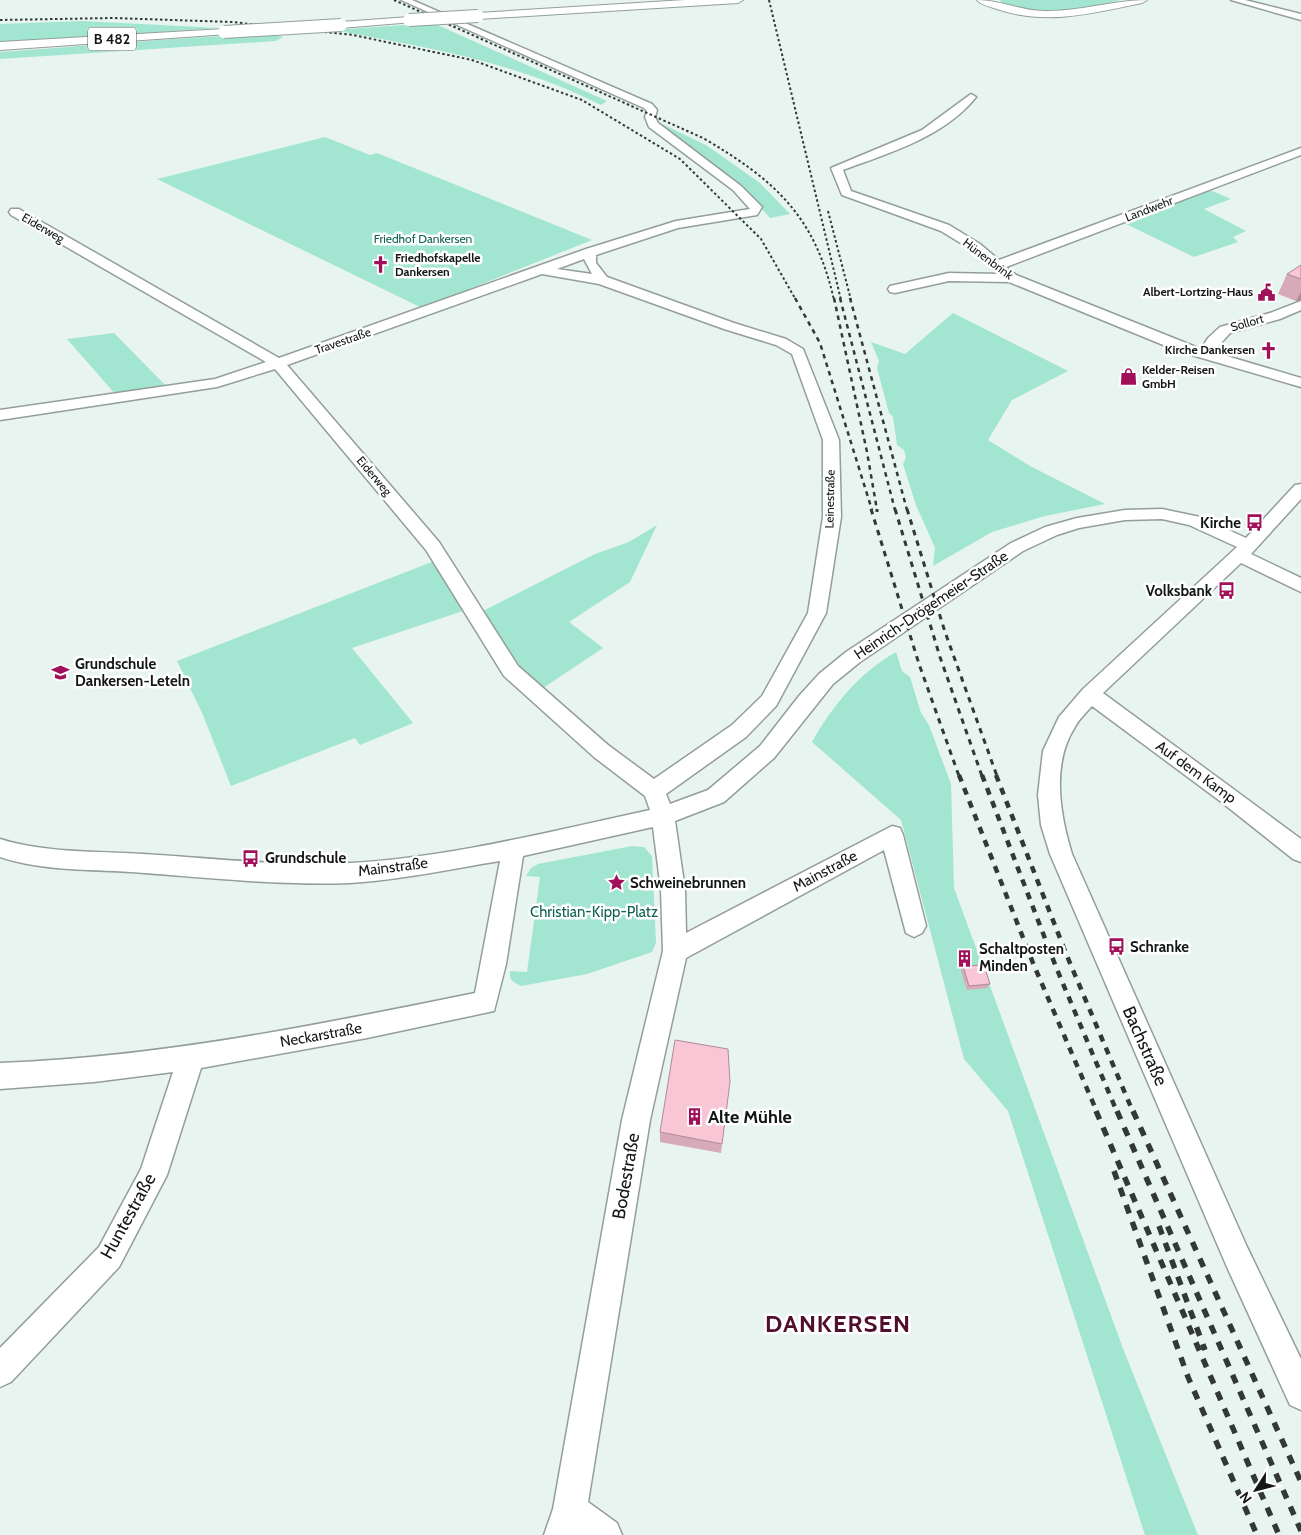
<svg xmlns="http://www.w3.org/2000/svg" width="1301" height="1535" font-family="Cabin,sans-serif">
	<style>
		.green { fill: #a2e5d0 }
		.lines { fill: none; stroke-linecap: round; stroke-linejoin: round }
		.minor-casing { stroke: #939e9a; stroke-width: 3 }
		.primary-casing { stroke: #939e9a; stroke-width: 2 }
		.minor { fill: #fff; fill-rule: evenodd }
		.primary { fill: #fff; fill-rule: evenodd }
		.rail-far4 { stroke: #323835; stroke-width: 2; stroke-dasharray: 2.5 2.5; stroke-linecap: butt }
		.rail-far3 { stroke: #323835; stroke-width: 2.5; stroke-dasharray: 4.5 4.5; stroke-linecap: butt }
		.rail-far2 { stroke: #323835; stroke-width: 3; stroke-dasharray: 5.5 5.5; stroke-linecap: butt }
		.rail-far1 { stroke: #323835; stroke-width: 4.5; stroke-dasharray: 7 7; stroke-linecap: butt }
		.rail { stroke: #323835; stroke-width: 5.5; stroke-dasharray: 9 9; stroke-linecap: butt }
		.primary-bridge-casing { stroke: #939e9a; stroke-width: 14; stroke-linecap: butt }
		.primary-bridge { stroke: #fff; stroke-width: 12 }
		.wall { fill: #d6aab8 }
		.shaded-wall { fill: #ae8b96 }
		.building { fill: #f9c6d6; stroke: #ae8b96 }
		.labels { text-anchor: middle; stroke-width: 5; stroke-linejoin: round; paint-order: stroke }
		.far-street-label { font-size: 12px; fill: #131715; stroke: #fff }
		.far-park-label { font-size: 12px; fill: #116250; stroke: #fff }
		.far-poi-label { font-size: 12px; font-weight: bold; fill: #131715; stroke: #fff; text-anchor: start }
		.shield { fill: #fff; stroke: #5a5d5b; stroke-width: 1 }
		.shield-label { font-size: 14px; font-weight: bold; fill: #131715 }
		.poi-label { font-size: 15px; font-weight: bold; fill: #131715; stroke: #fff; text-anchor: start }
		.street-label { font-size: 15px; fill: #131715; stroke: #fff }
		.park-label { font-size: 15px; fill: #116250; stroke: #fff }
		.near-street-label { font-size: 18px; fill: #131715; stroke: #fff }
		.near-poi-label { font-size: 18px; font-weight: bold; fill: #131715; stroke: #fff; text-anchor: start }
		.near-district-label { font-size: 24px; font-weight: bold; letter-spacing: 1px; fill: #510f2d; stroke: #fff }
	</style>
	<rect width="100%" height="100%" fill="#e8f4f0"/>
	<path class="green" d="M 1000,0 L 1121,0 C 1097,5 1016,24 1000,0 Z
		M 83,21 L 218,28 L 0,43 L 0,24 Z
		M 433,23 L 607,101 L 601,105 C 517,62 425,47 333,30 Z
		M 268,34 L 283,37 L 276,41 L 0,59 L 0,52 C 89,46 178,37 268,34 Z
		M 658,122 L 706,145 L 760,183 L 790,214 L 770,218 L 746,190 Z
		M 325,137 L 370,155 L 377,153 L 592,240 L 422,308 L 157,179 Z
		M 1210,190 L 1231,199 L 1204,209 L 1246,231 L 1233,237 L 1238,242 L 1194,257 L 1124,223 Z
		M 953,313 L 1068,371 L 1012,400 L 988,440 L 1030,466 L 1105,504 L 1045,516 L 992,532 L 933,566 L 935,548 L 916,505 L 903,464 L 906,458 L 904,450 L 897,445 L 893,417 L 889,413 L 877,368 L 879,361 L 871,342 L 905,354 Z
		M 114,333 L 168,388 L 117,396 L 67,339 Z
		M 657,525 L 630,582 L 569,622 L 603,648 L 543,688 L 514,661 L 481,612 L 595,554 L 629,542 Z
		M 437,560 L 469,609 L 352,648 L 413,723 L 360,745 L 355,738 L 231,786 L 203,715 L 177,661 Z
		M 896,652 L 902,671 L 910,677 L 921,713 L 929,725 L 951,784 L 954,888 L 1124,1351 L 1198,1535 L 1145,1535 L 1008,1111 L 964,1059 L 901,820 L 812,742 C 832,706 860,672 896,652 Z
		M 632,846 L 644,847 L 652,856 L 656,943 L 652,952 L 587,974 L 521,986 C 513,982 509,981 510,971 L 527,972 L 540,877 L 526,876 L 531,868 L 538,864 Z"/>
	<g class="lines">
		<defs>
			<path id="minor" d="M 401,0 L 412,0 L 652,104 L 657,110 L 655,117 L 658,123 L 741,186 L 762,207 L 757,215 L 678,228 L 596,255 L 596,263 L 607,277 L 734,323 L 786,339 L 803,349 L 839,440 L 841,517 L 826,613 L 776,706 L 746,737 L 666,794 L 670,804 L 708,790 L 760,746 L 799,696 L 819,674 L 846,652 L 1011,543 L 1045,527 L 1077,518 L 1125,510 L 1162,509 L 1200,517 L 1246,538 L 1295,485 L 1301,484 L 1301,499 L 1251,554 L 1301,578 L 1301,592 L 1241,563 L 1103,693 L 1301,839 L 1301,862 L 1293,859 L 1220,801 L 1092,706 C 1086,713 1079,719 1075,727 C 1051,764 1060,815 1072,854 L 1247,1247 L 1301,1359 L 1301,1410 L 1290,1405 L 1227,1267 L 1050,854 L 1041,825 L 1038,795 L 1043,751 L 1059,717 L 1083,689 L 1237,547 L 1189,525 L 1162,519 L 1125,520 L 1079,528 L 1057,535 L 1023,551 L 860,662 L 833,684 L 774,758 L 724,802 L 675,821 L 685,890 L 686,933 L 892,826 L 900,828 L 903,835 L 926,926 L 922,933 L 914,937 L 906,933 L 884,850 L 686,958 L 650,1120 L 588,1502 L 617,1523 L 622,1535 L 544,1535 L 553,1509 L 622,1120 L 663,951 L 661,890 L 653,827 L 523,856 L 506,964 L 494,1011 L 367,1038 L 201,1068 L 167,1175 L 119,1267 L 11,1382 L 0,1387 L 0,1348 L 99,1247 L 141,1169 L 173,1072 L 94,1082 L 0,1089 L 0,1063 C 160,1057 318,1025 475,993 L 500,861 C 450,869 400,880 350,883 C 278,886 203,877 131,872 C 88,869 41,871 0,857 L 0,839 C 44,853 97,851 143,854 C 210,858 285,867 351,863 C 452,857 552,831 650,810 L 645,796 L 594,757 L 504,676 L 426,550 L 275,369 L 217,387 L 0,420 L 0,410 L 215,379 L 266,362 L 11,215 L 9,212 L 11,209 L 19,209 L 279,358 L 586,249 L 676,221 L 750,209 L 733,190 L 649,127 L 645,117 L 647,111 L 644,108 ZM 584,259 L 592,274 L 557,269 ZM 542,274 L 599,284 L 724,329 L 776,345 L 792,354 L 823,440 L 823,517 L 808,613 L 762,696 L 732,725 L 654,779 L 608,745 L 518,666 L 439,542 L 287,365 Z
				M 1231,0 L 1245,0 L 1301,14 L 1301,20 Z
				M 971,94 L 976,97 C 944,137 889,153 843,170 L 851,191 L 949,225 L 980,244 L 999,260 L 1301,148 L 1301,155 L 1006,267 L 1016,275 L 1201,349 L 1208,338 L 1220,327 L 1270,313 L 1301,301 L 1301,310 L 1280,319 L 1230,333 L 1213,352 L 1301,378 L 1301,387 L 1178,351 L 1009,282 L 949,281 L 895,293 L 890,292 L 888,289 L 890,286 L 949,273 L 999,274 L 972,250 L 941,231 L 842,195 L 831,168 L 922,130 Z"/>
			<path id="primary" d="M 685,0 L 743,0 L 738,3 L 478,19 L 472,16 L 478,13 Z
				M 977,0 C 1000,0 1021,11 1044,11 C 1079,12 1113,0 1147,0 L 1142,3 C 1094,13 1045,26 997,9 C 991,7 981,5 977,0 Z
				M 409,17 L 415,20 L 413,22 L 341,28 L 335,25 L 341,22 Z
				M 224,29 L 230,32 L 228,34 L 0,50 L 0,42 Z"/>
		</defs>
		<use href="#minor" class="minor-casing"/>
		<use href="#primary" class="primary-casing"/>
		<use href="#minor" class="minor"/>
		<use href="#primary" class="primary"/>
		<path class="rail-far4" d="M 394,0 L 703,138 C 775,180 815,216 834,300
			M 769,0 L 841,300
			M 0,20 L 113,18 L 232,22 L 353,35 L 472,60 L 582,100 L 680,159 L 761,239 L 796,300
			M 828,211 L 851,300"/>
		<path class="rail-far3" d="M 795,298 L 820,343 L 872,510
			M 834,298 L 867,452 L 877,510
			M 840,298 L 895,510
			M 850,298 L 907,510"/>
		<path class="rail-far2" d="M 871,509 L 919,664 L 959,776
			M 877,509 L 877,512
			M 895,509 L 940,657 L 982,776
			M 907,509 L 945,632 L 997,776"/>
		<path class="rail-far1" d="M 959,775 L 1033,963 L 1097,1112
			M 982,775 L 1056,967 L 1117,1112
			M 996,775 L 1067,956 L 1133,1112"/>
		<path class="rail" d="M 1096,1111 L 1279,1535
			M 1117,1111 L 1301,1531
			M 1133,1111 L 1301,1482
			M 1114,1171 L 1188,1377 L 1257,1535
			M 1159,1226 L 1205,1350"/>
		<defs>
			<path id="primary-bridge" d="M 409,20 L 478,16
				M 224,32 L 341,25"/>
		</defs>
		<use href="#primary-bridge" class="primary-bridge-casing"/>
		<use href="#primary-bridge" class="primary-bridge"/>
	</g>
	<path class="wall" d="M 1301,265 L 1301,300 L 1296,301 L 1278,294 L 1287,274 Z
		M 963,966 L 990,984 L 987,988 L 967,990 L 961,971 Z
		M 660,1132 L 722,1144 L 721,1153 L 660,1142 Z"/>
	<path class="shaded-wall" d="M 1301,292 L 1301,300 L 1296,301 Z"/>
	<path class="building" d="M 1301,265 L 1301,279 L 1287,274 Z
		M 984,965 L 990,984 L 969,986 L 963,966 Z
		M 675,1040 L 728,1049 L 730,1082 L 722,1144 L 660,1132 Z"/>
	<defs>
		<symbol id="church-bare" viewBox="-9 -9 18 18"><path d="M-1.2-6h2.4v3.5h3.3v2.4h-3.3V6h-2.4V-.1h-3.3v-2.4h3.3Z" fill="#a0115a" stroke="#fff" stroke-width="2.5" paint-order="stroke"/></symbol>
		<symbol id="civic-bare" viewBox="-9 -9 18 18"><path d="M-.6-6.5H3V-4.5H.6V-3L4-1V1h2V6H-6V1h2V-1L-.6-3ZM-1.2 2.5V6h2.4V2.5Z" fill="#a0115a" stroke="#fff" stroke-width="2.5" paint-order="stroke"/></symbol>
		<symbol id="shop-bare" viewBox="-9 -9 18 18"><path d="M-5-2.5h2.3a2.7 3.5 0 0 1 5.4 0H5L5.5 6h-11ZM-1.5-2.5h3a1.5 2.3 0 0 0-3 0Z" fill="#a0115a" stroke="#fff" stroke-width="2.5" paint-order="stroke"/></symbol>
		<symbol id="bus-bare" viewBox="-9 -9 18 18"><path d="M-5-6H5V4H4V6H2V4H-2V6H-4V4H-5ZM-3.5-4V0h7V-4ZM-3.5 1.2v1.5H-2V1.2ZM2 1.2v1.5H3.5V1.2Z" fill="#a0115a" stroke="#fff" stroke-width="2.5" paint-order="stroke"/></symbol>
		<symbol id="school-bare" viewBox="-9 -9 18 18"><path d="M0-5L7-2L0 1L-7-2ZM-4 1L0 2.5L4 1V4Q0 6-4 4Z" fill="#a0115a" stroke="#fff" stroke-width="2.5" paint-order="stroke"/></symbol>
		<symbol id="sight-bare" viewBox="-9 -9 18 18"><path d="M0-6L1.8-2.2L6-1.7L2.9 1.2L3.7 5.4L0 3.3L-3.7 5.4L-2.9 1.2L-6-1.7L-1.8-2.2Z" fill="#a0115a" stroke="#fff" stroke-width="2.5" paint-order="stroke"/></symbol>
		<symbol id="building-bare" viewBox="-9 -9 18 18"><path d="M-4-6H4V6H1V3H-1V6H-4ZM-2.5-4.3h1.7v1.8h-1.7ZM.8-4.3h1.7v1.8H.8ZM-2.5-1h1.7V.8h-1.7ZM.8-1h1.7V.8H.8Z" fill="#a0115a" stroke="#fff" stroke-width="2.5" paint-order="stroke"/></symbol>
	</defs>
	<g fill-rule="evenodd">
		<use href="#church-bare" x="368" y="252" width="25" height="25"/>
		<use href="#civic-bare" x="1254" y="280" width="25" height="25"/>
		<use href="#church-bare" x="1256" y="338" width="25" height="25"/>
		<use href="#shop-bare" x="1116" y="364" width="25" height="25"/>
		<use href="#bus-bare" x="1242" y="510" width="25" height="25"/>
		<use href="#bus-bare" x="1214" y="578" width="25" height="25"/>
		<use href="#school-bare" x="48" y="660" width="25" height="25"/>
		<use href="#bus-bare" x="238" y="846" width="25" height="25"/>
		<use href="#sight-bare" x="604" y="870" width="25" height="25"/>
		<use href="#bus-bare" x="1104" y="934" width="25" height="25"/>
		<use href="#building-bare" x="952" y="946" width="25" height="25"/>
		<use href="#building-bare" x="682" y="1104" width="25" height="25"/>
	</g>
	<g class="labels">
		<g class="far-street-label">
			<text transform="translate(1149 209) rotate(-21)" y="4">Landwehr</text>
			<text transform="translate(43 228) rotate(30)" y="4">Eiderweg</text>
			<text transform="translate(988 259) rotate(37)" y="4">Hünenbrink</text>
			<text transform="translate(1247 323) rotate(-16)" y="4">Sollort</text>
			<text transform="translate(343 341) rotate(-19)" y="4">Travestraße</text>
			<text transform="translate(374 476) rotate(50)" y="4">Eiderweg</text>
			<text transform="translate(830 499) rotate(-89)" y="4">Leinestraße</text>
		</g>
		<g class="far-park-label">
			<text x="423" y="243">Friedhof Dankersen</text>
		</g>
		<g class="far-poi-label">
			<text x="395" y="262">Friedhofskapelle<tspan x="395" dy="14">Dankersen</tspan></text>
			<text x="1253" y="296" text-anchor="end">Albert-Lortzing-Haus</text>
			<text x="1255" y="354" text-anchor="end">Kirche Dankersen</text>
			<text x="1142" y="374">Kelder-Reisen<tspan x="1142" dy="14">GmbH</tspan></text>
		</g>
		<rect class="shield" x="88" y="27.5" width="48" height="23" rx="4"/>
		<g class="shield-label">
			<text x="112" y="44">B 482</text>
		</g>
		<g class="poi-label">
			<text x="1241" y="528" text-anchor="end">Kirche</text>
			<text x="1212" y="596" text-anchor="end">Volksbank</text>
			<text x="75" y="669">Grundschule<tspan x="75" dy="17">Dankersen-Leteln</tspan></text>
			<text x="265" y="863">Grundschule</text>
			<text x="630" y="888">Schweinebrunnen</text>
			<text x="1130" y="952">Schranke</text>
			<text x="979" y="954">Schaltposten<tspan x="979" dy="17">Minden</tspan></text>
		</g>
		<g class="street-label">
			<text transform="translate(931 605) rotate(-34)" y="5">Heinrich-Drögemeier-Straße</text>
			<text transform="translate(1196 772) rotate(36)" y="5">Auf dem Kamp</text>
			<text transform="translate(393 867) rotate(-7)" y="5">Mainstraße</text>
			<text transform="translate(825 871) rotate(-28)" y="5">Mainstraße</text>
			<text transform="translate(321 1035) rotate(-10)" y="5">Neckarstraße</text>
		</g>
		<g class="park-label">
			<text x="594" y="917">Christian-Kipp-Platz</text>
		</g>
		<g class="near-street-label">
			<text transform="translate(1145 1046) rotate(66)" y="6">Bachstraße</text>
			<text transform="translate(626 1176) rotate(-80)" y="6">Bodestraße</text>
			<text transform="translate(128 1216) rotate(-61)" y="6">Huntestraße</text>
		</g>
		<g class="near-poi-label">
			<text x="708" y="1123">Alte Mühle</text>
		</g>
		<g class="near-district-label">
			<text x="838" y="1332">DANKERSEN</text>
		</g>
	</g>
	<g transform="translate(1256 1490) rotate(234)" stroke="#ffffff" stroke-width="4" paint-order="stroke">
	<path d="M0-4L9 19L0 12L-9 19Z" fill="#131715"/>
	<text y="-8" font-size="14" font-weight="bold" text-anchor="middle" fill="#131715">N</text>
	</g>
</svg>
